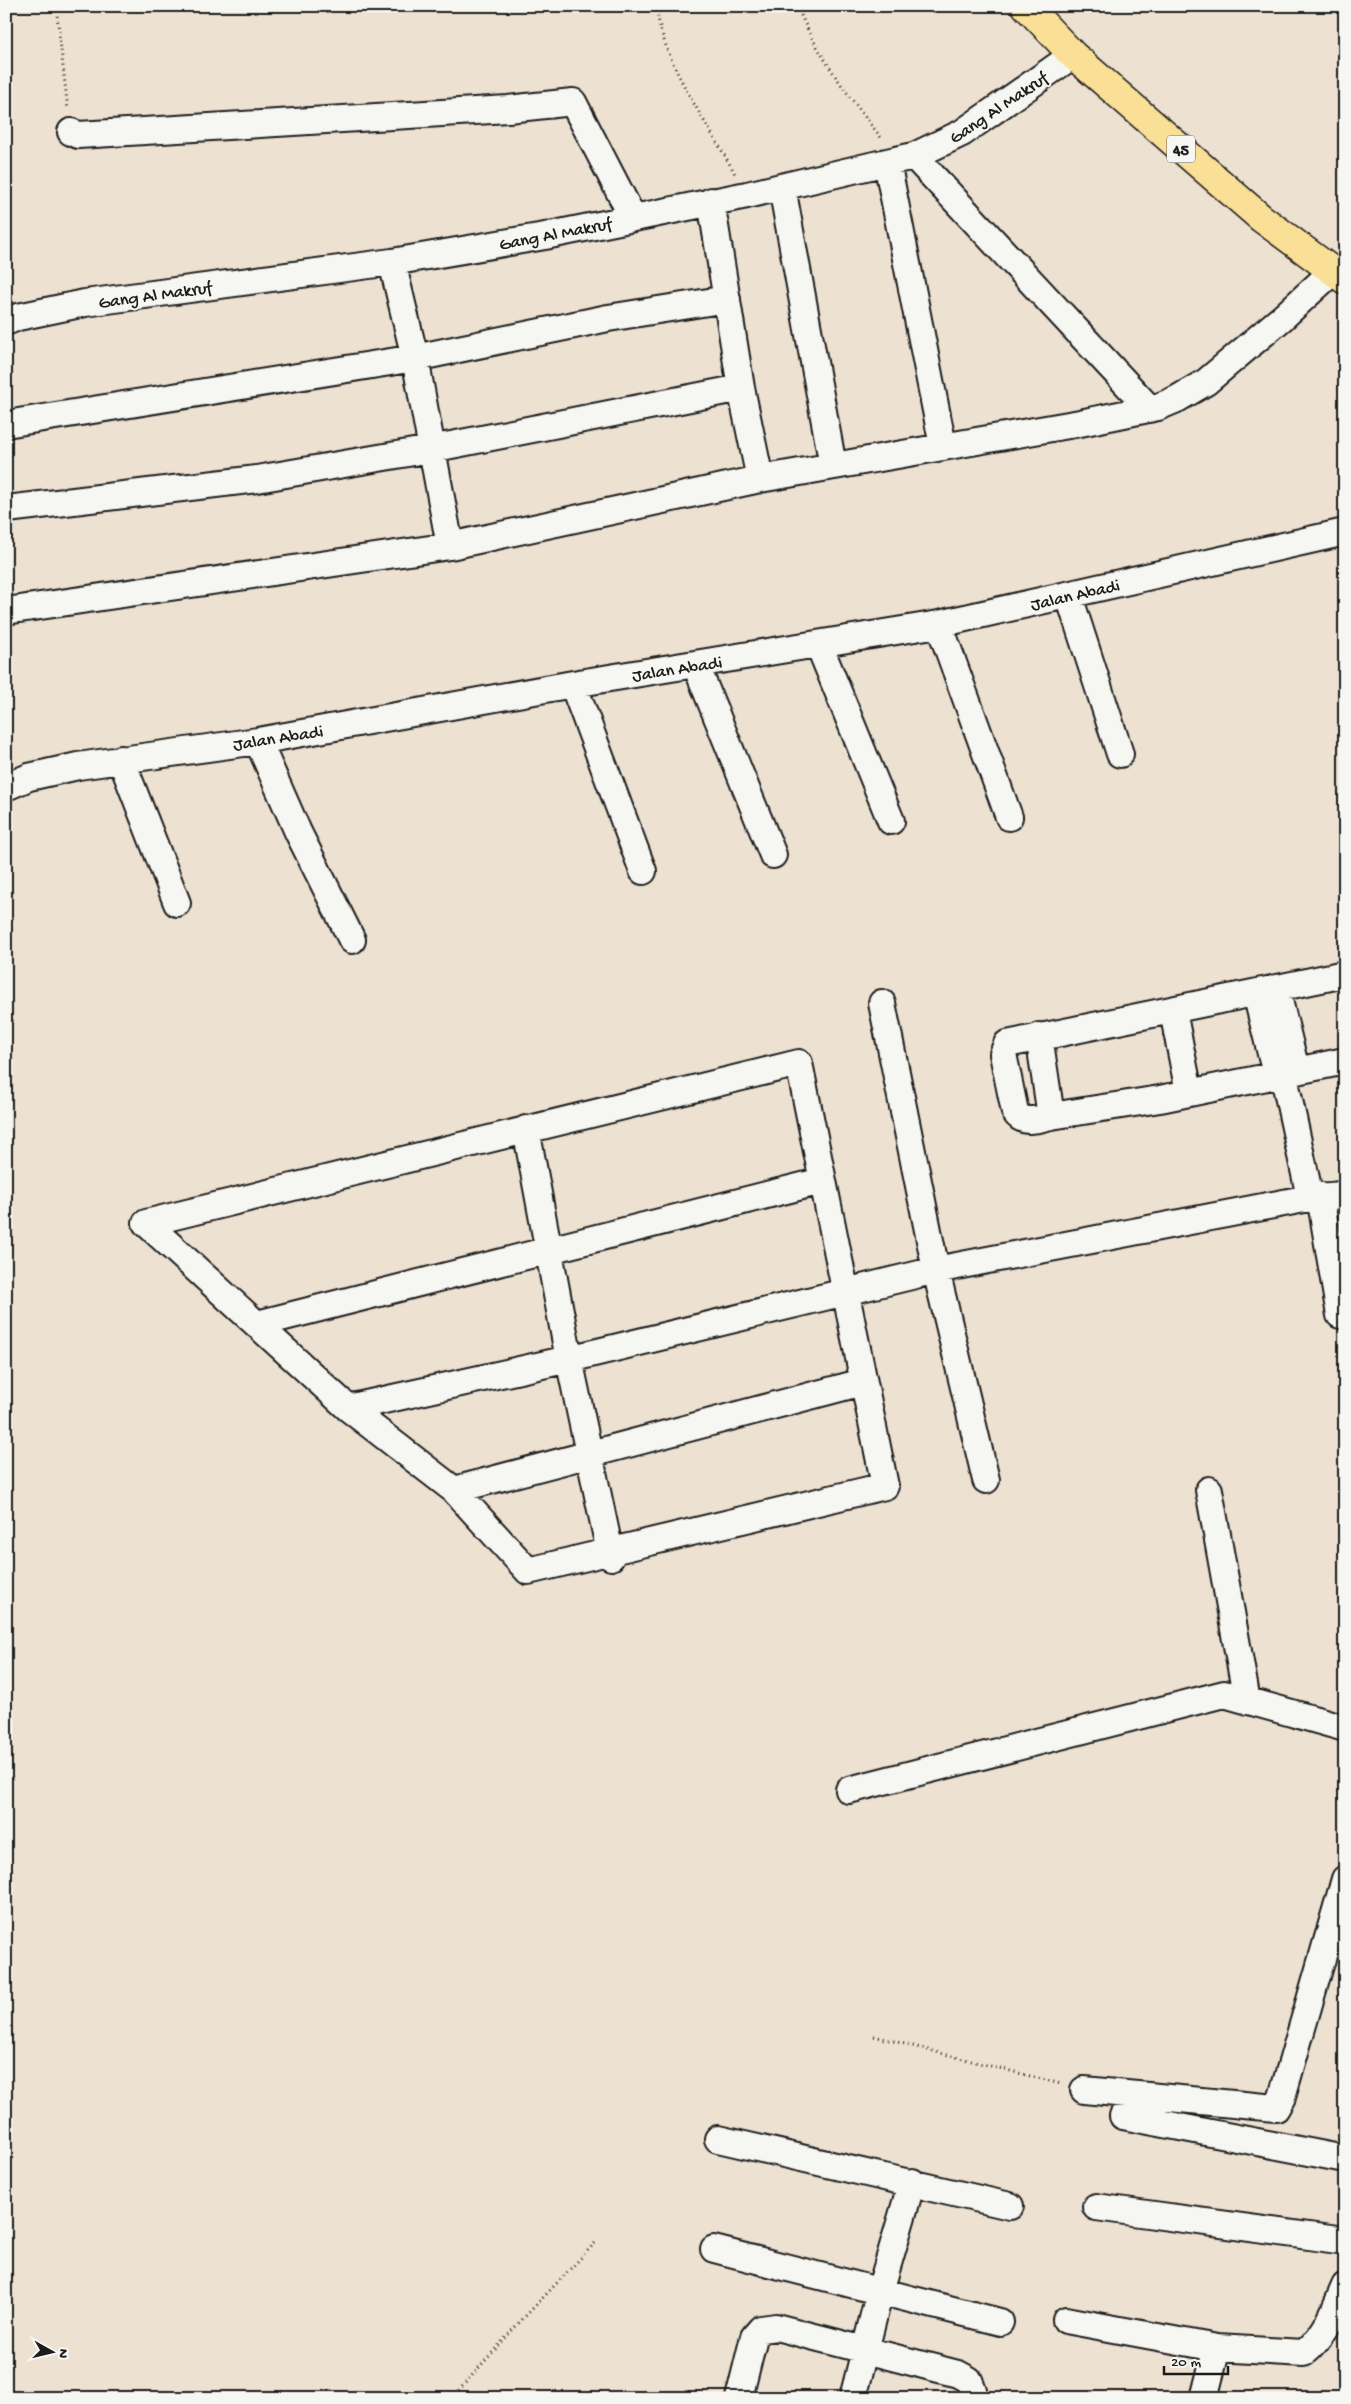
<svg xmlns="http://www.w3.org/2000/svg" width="1351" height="2404" font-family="'Gochi Hand',sans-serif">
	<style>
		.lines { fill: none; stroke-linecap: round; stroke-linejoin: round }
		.minor-casing { stroke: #1c1c1c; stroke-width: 30 }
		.major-casing { stroke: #1c1c1c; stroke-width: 31 }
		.path { stroke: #1c1c1c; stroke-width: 3; stroke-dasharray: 1 4; stroke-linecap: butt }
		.minor { stroke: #f6f6f2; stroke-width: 26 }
		.major { stroke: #fadf96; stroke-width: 28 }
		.labels { text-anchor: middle; stroke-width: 4; stroke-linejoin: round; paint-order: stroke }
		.shield { fill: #f6f6f2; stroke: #5d5d5c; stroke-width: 1 }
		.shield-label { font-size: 16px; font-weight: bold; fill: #1c1c1c }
		.street-label { font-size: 18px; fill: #1c1c1c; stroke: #f6f6f2 }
	</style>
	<rect width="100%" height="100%" fill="#ede1d2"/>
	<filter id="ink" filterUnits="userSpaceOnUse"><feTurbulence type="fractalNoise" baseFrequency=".02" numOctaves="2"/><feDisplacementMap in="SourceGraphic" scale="10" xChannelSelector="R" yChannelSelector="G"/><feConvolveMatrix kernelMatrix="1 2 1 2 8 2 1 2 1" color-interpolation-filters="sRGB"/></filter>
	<g filter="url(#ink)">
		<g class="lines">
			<defs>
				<path id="minor" d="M 71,132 L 78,135 L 508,109 L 573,102 L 633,218
					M 914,156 L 1149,408
					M 887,162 L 943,446
					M 782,187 L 833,466
					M 711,201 L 741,388 L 760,479
					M 392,262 L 415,358 L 450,546
					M 6,322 L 18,317 L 85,303 L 392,262 L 545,236 L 747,195 L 887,162 L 914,156 L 962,133 L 1073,55
					M 6,424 L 415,358 L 608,318 L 727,299
					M 7,509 L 257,479 L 431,449 L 741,388
					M 1069,596 L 1120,754
					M 6,611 L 450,546 L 760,479 L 1080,423 L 1158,407 L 1177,399 L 1206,382 L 1282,318 L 1332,272
					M 939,624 L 1009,817
					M 819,645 L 891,821
					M 696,665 L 773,855
					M 573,684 L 643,871
					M 258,741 L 298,832 L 352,940
					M 121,759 L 177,903
					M 6,787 L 29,777 L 78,766 L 258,741 L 573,684 L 939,624 L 1345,532
					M 1276,988 L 1296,1070
					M 1256,993 L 1276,1074
					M 882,1003 L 936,1270 L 986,1480
					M 1173,1011 L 1189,1092
					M 1039,1036 L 1051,1116 L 1160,1099 L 1345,1061
					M 799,1063 L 885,1486 L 528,1571 L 454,1490 L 348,1408 L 146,1223 Z
					M 1283,1072 L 1308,1188 C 1315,1200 1332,1196 1345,1194
					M 1051,1116 C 1038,1119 1023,1125 1015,1112 L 1003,1054 L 1007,1044 L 1345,974
					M 526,1129 L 569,1359 L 611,1557
					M 257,1324 L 822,1181
					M 348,1408 L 569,1359 L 936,1270 L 1320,1196 L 1340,1315
					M 454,1490 L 863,1382
					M 1209,1490 L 1247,1701
					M 849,1790 L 1224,1694 L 1345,1728
					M 1084,2090 L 1276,2108 L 1282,2097 L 1345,1879
					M 1123,2116 L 1345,2159
					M 718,2139 L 1010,2206
					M 1096,2207 L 1345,2241
					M 714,2249 L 1000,2322
					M 1066,2320 L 1217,2348
					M 739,2398 L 754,2337 L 761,2329 L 776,2327 L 958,2374 L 969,2380 L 973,2390 L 971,2398
					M 853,2398 L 880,2291 L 912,2182
					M 1204,2398 L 1217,2348 L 1304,2353 C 1326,2336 1334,2311 1345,2286"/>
				<path id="major" d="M 1026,6 L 1073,55 L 1201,166 L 1261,218 L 1345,280"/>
			</defs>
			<use href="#minor" class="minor-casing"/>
			<use href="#major" class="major-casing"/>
			<path class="path" d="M 56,6 L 68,110
				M 656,6 C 664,67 707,121 735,174
				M 797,6 C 817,55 850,98 883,140
				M 874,2036 L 1061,2084
				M 452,2398 L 516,2326 L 595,2243"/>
			<use href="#minor" class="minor"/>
			<use href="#major" class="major"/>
		</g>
	</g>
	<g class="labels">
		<rect class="shield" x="1167" y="135.5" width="28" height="27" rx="4"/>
		<g class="shield-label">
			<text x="1181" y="155">45</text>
		</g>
		<g class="street-label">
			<text transform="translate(998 107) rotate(-34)" y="6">Gang Al Makruf</text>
			<text transform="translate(555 233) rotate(-11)" y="6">Gang Al Makruf</text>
			<text transform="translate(155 294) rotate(-8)" y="6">Gang Al Makruf</text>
			<text transform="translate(1075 594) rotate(-13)" y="6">Jalan Abadi</text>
			<text transform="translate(677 668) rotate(-9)" y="6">Jalan Abadi</text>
			<text transform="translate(278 737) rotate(-9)" y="6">Jalan Abadi</text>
		</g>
	</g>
	<rect width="1351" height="2404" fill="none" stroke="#f6f6f2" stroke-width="25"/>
	<rect x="12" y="12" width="1326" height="2379" fill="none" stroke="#1c1c1c" stroke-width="2" filter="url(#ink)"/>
	<g transform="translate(52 2352) rotate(98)" stroke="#f6f6f2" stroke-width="4" paint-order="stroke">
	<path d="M0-4L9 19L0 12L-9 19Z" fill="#1c1c1c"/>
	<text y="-8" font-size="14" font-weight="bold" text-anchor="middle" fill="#1c1c1c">N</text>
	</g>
	<path d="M1164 2366v8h64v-8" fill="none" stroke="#1c1c1c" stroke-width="2.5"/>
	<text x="1171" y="2366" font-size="15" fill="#1c1c1c" stroke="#f6f6f2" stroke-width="4" paint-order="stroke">20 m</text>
</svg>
